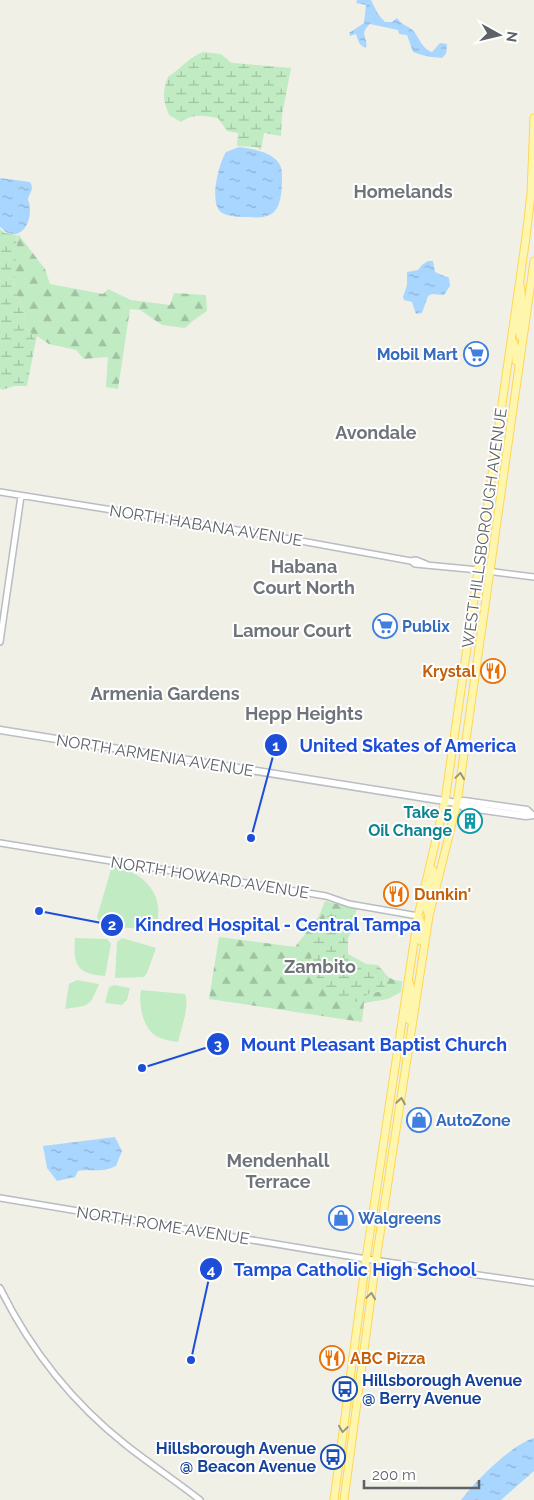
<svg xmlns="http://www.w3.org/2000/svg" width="534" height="1500" font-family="Raleway,sans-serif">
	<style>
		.forest { fill: url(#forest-firs) }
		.wetland { fill: url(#wetland-marsh) }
		.pitch { fill: #c1ebc3 }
		.water { fill: url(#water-ripples) }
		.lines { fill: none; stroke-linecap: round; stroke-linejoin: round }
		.tertiary-casing { stroke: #b9bcc1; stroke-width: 8 }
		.secondary-casing { stroke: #babdc3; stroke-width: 9 }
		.primary-casing { stroke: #fed653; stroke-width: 9 }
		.tertiary { stroke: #fff; stroke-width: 5 }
		.secondary { stroke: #fff; stroke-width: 6 }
		.primary { stroke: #fff6ae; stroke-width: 7 }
		.oneway { stroke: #969680 }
		.labels { text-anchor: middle; stroke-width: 4; stroke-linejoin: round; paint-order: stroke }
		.shop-label { font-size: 16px; font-weight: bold; fill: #366cbe; stroke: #fff; text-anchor: start }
		.street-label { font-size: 16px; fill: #5e6268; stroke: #fff }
		.food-label { font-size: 16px; font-weight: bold; fill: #c56008; stroke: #fff; text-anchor: start }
		.culture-label { font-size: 16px; font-weight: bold; fill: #0d838f; stroke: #fff; text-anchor: end }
		.transit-label { font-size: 16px; font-weight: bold; fill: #164399; stroke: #fff; text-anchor: start }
		.neighbourhood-label { font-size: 18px; font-weight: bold; fill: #6f747a; stroke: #fff }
		.leader { fill: none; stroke: #1d4ed8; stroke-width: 2 }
		.callout-dot { fill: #1d4ed8; stroke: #fff; stroke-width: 2 }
		.mark-label { font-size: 15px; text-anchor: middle; font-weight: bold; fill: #fff }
		.callout-label { font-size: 18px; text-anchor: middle; font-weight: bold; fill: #1d4ed8; stroke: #fff; stroke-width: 4; stroke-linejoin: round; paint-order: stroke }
	</style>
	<defs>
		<pattern id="forest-firs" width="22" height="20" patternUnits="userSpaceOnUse" patternTransform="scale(1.25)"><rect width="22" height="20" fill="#c1ebc3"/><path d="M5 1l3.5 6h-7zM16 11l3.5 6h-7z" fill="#a0c2a2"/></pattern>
		<pattern id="wetland-marsh" width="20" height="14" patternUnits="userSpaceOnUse" patternTransform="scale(1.25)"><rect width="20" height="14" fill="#c1ebc3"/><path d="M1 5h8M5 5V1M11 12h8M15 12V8" fill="none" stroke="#a0c2a2"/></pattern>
		<pattern id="water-ripples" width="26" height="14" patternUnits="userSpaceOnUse" patternTransform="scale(1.25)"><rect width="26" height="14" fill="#a9d6ff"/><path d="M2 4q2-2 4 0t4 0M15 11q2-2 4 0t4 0" fill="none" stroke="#8db1d2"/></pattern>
	</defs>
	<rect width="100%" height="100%" fill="#f1f0e7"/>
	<path class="forest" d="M 18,234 L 45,269 L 50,284 L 103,294 L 108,289 L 131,300 L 170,305 L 174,293 L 206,295 L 207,311 L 194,320 L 185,328 L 162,325 L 140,310 L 130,309 L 118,389 L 106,387 L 108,357 L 84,359 L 76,350 L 49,344 L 37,336 L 36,340 L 27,327 L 22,305 L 14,290 L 15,256 Z
		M 325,901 L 357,909 L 354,917 L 346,911 L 312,952 L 311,968 L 344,1002 L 356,1002 L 370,993 L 385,991 L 384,972 C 390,980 394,980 402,981 L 401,992 L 388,999 L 364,1003 L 362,1022 L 209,999 L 219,937 L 295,947 L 319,916 Z"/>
	<path class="wetland" d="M 203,52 L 221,54 L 230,62 L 234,63 L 291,68 L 282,115 L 281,136 L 264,133 L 261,150 L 256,147 L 237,146 L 238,133 L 227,131 L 218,118 C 204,116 194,113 181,122 L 169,115 C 163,99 162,94 168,77 C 180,69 189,57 203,52 Z
		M 0,229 L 5,233 L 17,235 L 14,290 L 22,305 L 27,327 L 36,340 L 27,386 L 14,386 L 2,390 L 0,388 Z
		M 346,911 L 356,918 L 354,928 L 348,938 L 348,954 L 366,964 L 378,965 L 384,972 L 385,991 L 370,993 L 357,1002 L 344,1002 L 321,984 L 311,968 L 313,934 L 319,923 L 330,914 Z"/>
	<path class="pitch" d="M 112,866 C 133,869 155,883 158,906 C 159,914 157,922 157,930 L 102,926 L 97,917 Z
		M 75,938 L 107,939 L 111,944 L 105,976 C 76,974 73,964 75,938 Z
		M 122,938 L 156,948 L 147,973 L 144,977 L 115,978 L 117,942 Z
		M 77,980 L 99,984 C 89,1008 90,1005 65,1009 L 69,984 Z
		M 114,985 L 130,988 L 127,1000 L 122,1005 L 105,1003 L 109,987 Z
		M 141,990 L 185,994 C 190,1005 181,1030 178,1042 C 172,1041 164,1040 158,1037 C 143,1030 138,1004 141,990 Z"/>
	<path class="water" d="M 357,0 L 371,0 L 378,14 L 385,22 L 392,22 L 397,18 C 402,25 404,24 410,28 C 419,34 420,48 432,52 L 440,43 L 447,44 L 446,54 L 442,58 C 432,57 423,56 413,52 L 407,35 L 399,34 L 398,30 L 370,24 C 358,35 369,37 366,48 C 359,46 358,40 356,34 L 350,36 L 349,33 L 364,23 L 366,5 L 356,3 Z
		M 239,147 C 256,149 283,154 282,175 C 282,186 282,204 274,212 C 267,218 257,218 249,217 C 241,217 229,217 222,213 C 208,204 219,163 226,152 Z
		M 0,178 L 30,182 C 35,190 29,192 28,200 C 34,213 26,242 6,232 C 4,231 2,228 0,227 Z
		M 428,261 L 433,261 L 435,272 L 449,278 L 450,286 L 444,295 L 432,294 L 428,296 L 422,313 L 416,314 L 412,302 L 404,300 L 403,297 L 407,285 L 407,272 L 418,270 L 422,265 Z
		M 115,1137 L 122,1151 L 116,1166 C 102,1173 93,1169 78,1171 L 75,1177 L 57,1181 L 47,1168 L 43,1146 Z
		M 534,1438 L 534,1471 L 501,1500 L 461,1500 C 476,1481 511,1445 534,1438 Z"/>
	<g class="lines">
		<defs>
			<path id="tertiary" d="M 0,492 L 268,535 L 411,561 L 415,564 L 479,570 L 534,577
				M 411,561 L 416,560 L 426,564
				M 0,642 L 21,496
				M 0,843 L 326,896 L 349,904 L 418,916
				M 0,1198 L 366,1259 L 534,1283
				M 0,1288 C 30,1349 73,1403 126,1445 C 150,1464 176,1481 200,1500"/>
			<path id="secondary" d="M 0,730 L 457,803 L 464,801 L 527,810 L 531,814
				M 459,803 L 463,807 L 526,816 L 534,815"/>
			<path id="primary" d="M 520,336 C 517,319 525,302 520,285
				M 512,340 L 516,349 L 516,361
				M 429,915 C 421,901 432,885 433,870
				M 419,917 L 421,923 L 421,941
				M 409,1020 L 412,991 L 409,982
				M 334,1500 L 366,1259 L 418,916 L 445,801 L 526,237 L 531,194 L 534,118
				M 344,1500 L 376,1260 L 429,916 L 457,803 L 534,261"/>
		</defs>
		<use href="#tertiary" class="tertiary-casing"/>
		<use href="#secondary" class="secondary-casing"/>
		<use href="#primary" class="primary-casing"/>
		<use href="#tertiary" class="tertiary"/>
		<use href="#secondary" class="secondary"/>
		<use href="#primary" class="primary"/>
	</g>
	<defs><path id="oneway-chevron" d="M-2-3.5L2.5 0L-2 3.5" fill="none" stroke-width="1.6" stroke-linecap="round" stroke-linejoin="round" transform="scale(1.25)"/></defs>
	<g class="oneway">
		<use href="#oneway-chevron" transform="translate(460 776) rotate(-82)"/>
		<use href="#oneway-chevron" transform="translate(401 1101) rotate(-81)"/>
		<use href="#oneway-chevron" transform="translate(371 1296) rotate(-82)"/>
		<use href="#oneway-chevron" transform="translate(343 1429) rotate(98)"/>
	</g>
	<defs>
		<symbol id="supermarket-ring" viewBox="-11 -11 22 22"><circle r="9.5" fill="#fff" stroke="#3f7fe0" stroke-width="1.5"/><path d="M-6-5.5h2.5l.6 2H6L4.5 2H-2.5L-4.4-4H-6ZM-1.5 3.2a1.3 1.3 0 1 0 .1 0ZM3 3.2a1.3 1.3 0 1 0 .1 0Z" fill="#3f7fe0"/></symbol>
		<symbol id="restaurant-ring" viewBox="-11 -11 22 22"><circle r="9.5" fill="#fff" stroke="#e8710a" stroke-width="1.5"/><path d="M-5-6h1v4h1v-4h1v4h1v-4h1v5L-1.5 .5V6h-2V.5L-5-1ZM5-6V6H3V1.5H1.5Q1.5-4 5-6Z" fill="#e8710a"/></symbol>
		<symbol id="building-ring" viewBox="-11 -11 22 22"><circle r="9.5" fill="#fff" stroke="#0f9aa8" stroke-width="1.5"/><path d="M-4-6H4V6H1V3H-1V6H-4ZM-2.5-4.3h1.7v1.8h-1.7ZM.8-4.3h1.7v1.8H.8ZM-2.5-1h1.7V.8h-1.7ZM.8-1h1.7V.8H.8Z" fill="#0f9aa8"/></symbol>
		<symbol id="shop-ring" viewBox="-11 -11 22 22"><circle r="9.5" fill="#fff" stroke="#3f7fe0" stroke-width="1.5"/><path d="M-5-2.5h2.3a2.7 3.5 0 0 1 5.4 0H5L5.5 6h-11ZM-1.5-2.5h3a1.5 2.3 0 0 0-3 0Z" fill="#3f7fe0"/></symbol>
		<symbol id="bus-ring" viewBox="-11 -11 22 22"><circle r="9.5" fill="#fff" stroke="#1a4fb4" stroke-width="1.5"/><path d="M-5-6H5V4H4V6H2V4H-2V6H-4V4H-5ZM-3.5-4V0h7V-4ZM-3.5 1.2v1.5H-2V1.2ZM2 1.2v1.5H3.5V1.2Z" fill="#1a4fb4"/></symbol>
	</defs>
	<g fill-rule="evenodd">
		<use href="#supermarket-ring" x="462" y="340" width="28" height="28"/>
		<use href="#supermarket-ring" x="371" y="612" width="28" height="28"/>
		<use href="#restaurant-ring" x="479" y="657" width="28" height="28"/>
		<use href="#building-ring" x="456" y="807" width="28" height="28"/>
		<use href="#restaurant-ring" x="382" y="880" width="28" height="28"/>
		<use href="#shop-ring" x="405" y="1106" width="28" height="28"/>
		<use href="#shop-ring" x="327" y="1204" width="28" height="28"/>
		<use href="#restaurant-ring" x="318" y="1344" width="28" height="28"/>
		<use href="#bus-ring" x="331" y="1375" width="28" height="28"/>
		<use href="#bus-ring" x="319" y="1443" width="28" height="28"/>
	</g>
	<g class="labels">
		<g class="shop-label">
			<text x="458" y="360" text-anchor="end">Mobil Mart</text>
			<text x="402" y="632">Publix</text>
			<text x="436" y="1126">AutoZone</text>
			<text x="358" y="1224">Walgreens</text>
		</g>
		<g class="street-label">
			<text transform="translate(206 525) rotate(9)" y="6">NORTH HABANA AVENUE</text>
			<text transform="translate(484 528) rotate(-82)" y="6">WEST HILLSBOROUGH AVENUE</text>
			<text transform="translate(155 755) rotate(9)" y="6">NORTH ARMENIA AVENUE</text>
			<text transform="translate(210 877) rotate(9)" y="6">NORTH HOWARD AVENUE</text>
			<text transform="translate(163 1225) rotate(9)" y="6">NORTH ROME AVENUE</text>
		</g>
		<g class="food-label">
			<text x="476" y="677" text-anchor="end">Krystal</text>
			<text x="414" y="900">Dunkin'</text>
			<text x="350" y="1364">ABC Pizza</text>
		</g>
		<g class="culture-label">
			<text x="452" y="818">Take 5<tspan x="452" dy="18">Oil Change</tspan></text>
		</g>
		<g class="transit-label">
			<text x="362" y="1386">Hillsborough Avenue<tspan x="362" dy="18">@ Berry Avenue</tspan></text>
			<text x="316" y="1454" text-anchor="end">Hillsborough Avenue<tspan x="316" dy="18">@ Beacon Avenue</tspan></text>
		</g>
		<g class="neighbourhood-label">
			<text x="403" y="198">Homelands</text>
			<text x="376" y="439">Avondale</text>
			<text x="304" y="573">Habana<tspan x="304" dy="21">Court North</tspan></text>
			<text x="292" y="637">Lamour Court</text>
			<text x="165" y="700">Armenia Gardens</text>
			<text x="304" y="720">Hepp Heights</text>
			<text x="320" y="973">Zambito</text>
			<text x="278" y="1167">Mendenhall<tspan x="278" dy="21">Terrace</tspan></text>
		</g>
	</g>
	<path class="leader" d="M251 838L276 745M39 911L112 925M142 1068L218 1044M191 1360L211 1269"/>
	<g class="callout-dot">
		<circle cx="251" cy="838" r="5"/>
		<circle cx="39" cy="911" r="5"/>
		<circle cx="142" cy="1068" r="5"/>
		<circle cx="191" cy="1360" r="5"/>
		<circle cx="276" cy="745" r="12"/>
		<circle cx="112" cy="925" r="12"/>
		<circle cx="218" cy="1044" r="12"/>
		<circle cx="211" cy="1269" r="12"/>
	</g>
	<g class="mark-label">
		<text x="276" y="751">1</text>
		<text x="112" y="930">2</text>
		<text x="218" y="1050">3</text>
		<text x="211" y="1275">4</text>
	</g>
	<g class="callout-label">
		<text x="408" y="752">United Skates of America</text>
		<text x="278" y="931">Kindred Hospital - Central Tampa</text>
		<text x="374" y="1051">Mount Pleasant Baptist Church</text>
		<text x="355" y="1276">Tampa Catholic High School</text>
	</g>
	<g transform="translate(499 35) rotate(98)" stroke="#ffffff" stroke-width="4" paint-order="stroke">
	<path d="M0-4L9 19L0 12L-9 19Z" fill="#5e6268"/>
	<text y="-8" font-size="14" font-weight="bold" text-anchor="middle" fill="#5e6268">N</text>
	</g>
	<path d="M364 1480v8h115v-8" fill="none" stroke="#5e6268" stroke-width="2.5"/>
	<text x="372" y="1480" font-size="15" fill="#5e6268" stroke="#ffffff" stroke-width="4" paint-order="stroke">200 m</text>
</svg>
